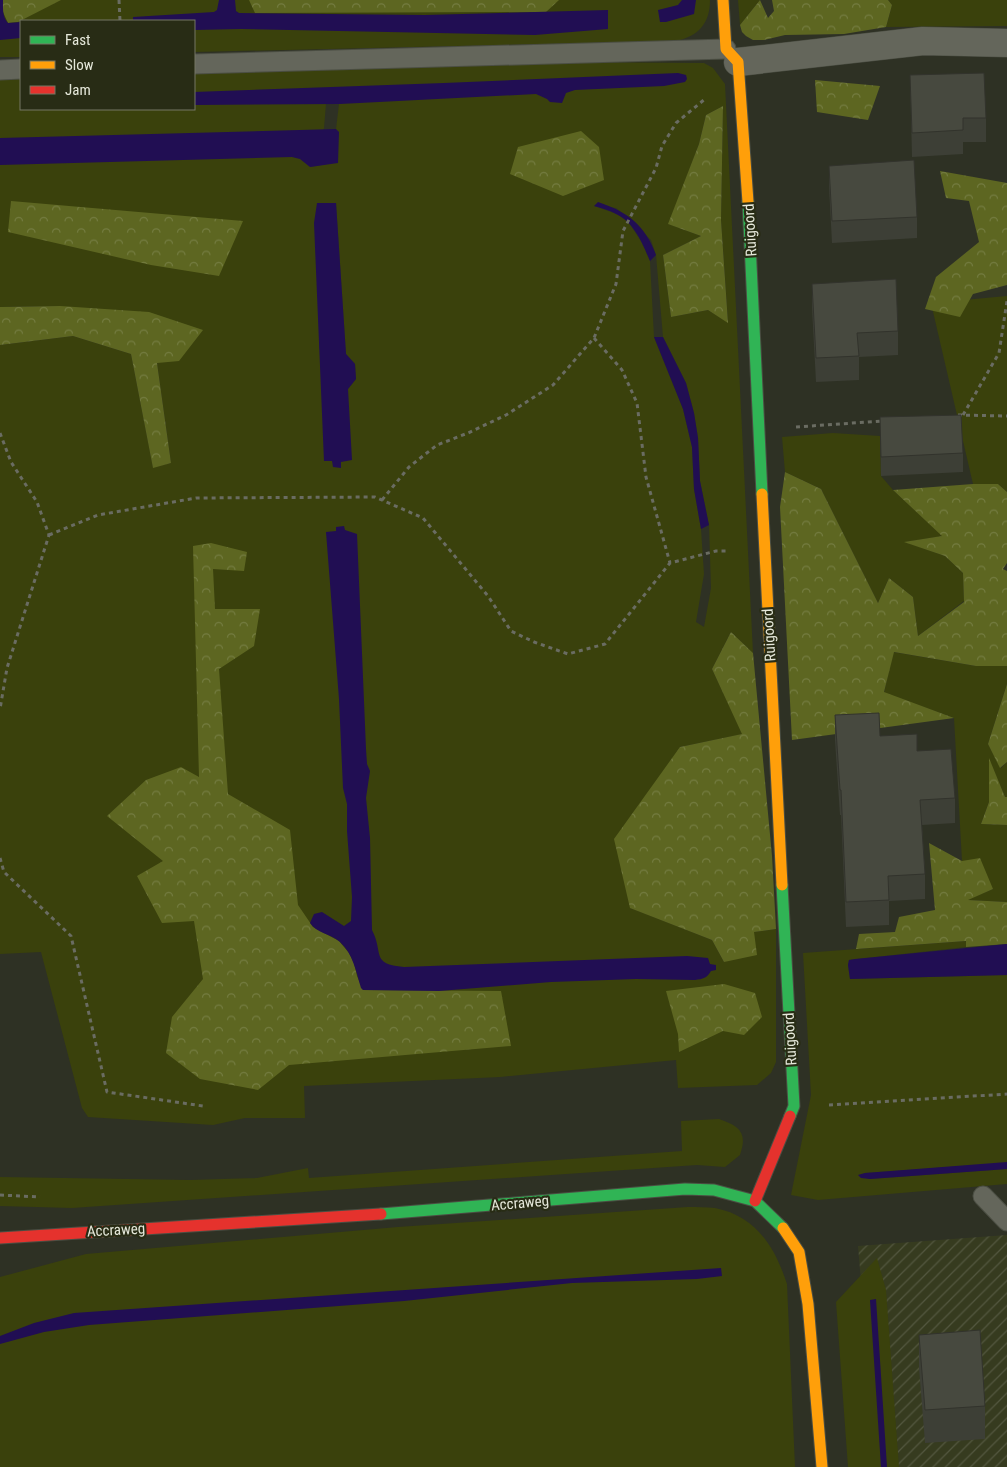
<svg xmlns="http://www.w3.org/2000/svg" width="1007" height="1467" font-family="'Roboto Condensed',sans-serif">
	<style>
		.industrial { fill: url(#industrial-furrows) }
		.green { fill: #3a410c; fill-rule: evenodd }
		.forest { fill: url(#forest-crowns) }
		.water { fill: #210e53 }
		.lines { fill: none; stroke-linecap: round; stroke-linejoin: round }
		.lane-casing { stroke: #4b4e43; stroke-width: 21 }
		.street-casing { stroke: #4b4e43; stroke-width: 29 }
		.fast-casing { stroke: #4b4e43; stroke-width: 13 }
		.slow-casing { stroke: #4b4e43; stroke-width: 13 }
		.jam-casing { stroke: #4b4e43; stroke-width: 13 }
		.path { stroke: #6a6c62; stroke-width: 3; stroke-dasharray: 4 4; stroke-linecap: butt }
		.lane { stroke: #64665b; stroke-width: 19 }
		.street { stroke: #64665b; stroke-width: 28 }
		.fast { stroke: #30b455; stroke-width: 11 }
		.slow { stroke: #ff9f0a; stroke-width: 11 }
		.jam { stroke: #e5322d; stroke-width: 11 }
		.wall { fill: #3d3f36 }
		.building { fill: #47493f; stroke: #32332c }
		.labels { text-anchor: middle; stroke-width: 4.5; stroke-linejoin: round; paint-order: stroke }
		.street-label { font-size: 15px; fill: #e5e8da; stroke: #282c15 }
	</style>
	<defs>
		<pattern id="industrial-furrows" width="10" height="10" patternUnits="userSpaceOnUse" patternTransform="scale(1.25)"><rect width="10" height="10" fill="#363b1f"/><path d="M-1 1l2-2M0 10L10 0M9 11l2-2" fill="none" stroke="#53573f"/></pattern>
		<pattern id="forest-crowns" width="20" height="18" patternUnits="userSpaceOnUse" patternTransform="scale(1.25)"><rect width="20" height="18" fill="#5d6621"/><path d="M2 6a3 3 0 1 1 6 0M12 15a3 3 0 1 1 6 0" fill="none" stroke="#747c41"/></pattern>
	</defs>
	<rect width="100%" height="100%" fill="#2e3124"/>
	<path class="industrial" d="M 1007,1235 L 1007,1467 L 877,1467 L 858,1246 Z"/>
	<path class="green" d="M 0,0 L 710,0 C 710,23 699,36 676,41 L 194,52 L 194,21 L 21,21 L 21,57 L 0,57 Z
		M 738,0 L 760,0 L 740,25 Z
		M 888,0 L 1007,0 L 1007,26 L 886,27 L 892,5 Z
		M 545,62 L 704,63 L 713,68 L 725,84 L 753,653 L 731,632 L 712,669 L 743,734 L 680,747 L 631,908 L 712,940 L 724,962 L 754,932 L 776,929 L 776,1062 L 771,1073 L 757,1085 L 678,1088 L 676,1060 L 500,1077 L 304,1086 L 305,1118 L 245,1118 L 213,1125 L 88,1117 L 82,1108 L 41,952 L 0,954 L 0,345 L 73,336 L 131,354 L 153,467 L 171,463 L 157,363 L 60,306 L 0,307 L 0,79 L 21,78 L 21,109 L 194,109 L 194,73 ZM 326,104 L 339,104 L 336,129 L 338,162 L 311,167 L 324,128 ZM 723,106 L 721,220 L 728,322 L 708,310 L 671,317 L 663,255 L 701,236 L 669,224 L 699,144 L 706,115 ZM 323,203 L 336,203 L 346,354 L 355,364 L 356,379 L 348,389 L 319,348 ZM 594,206 L 616,208 L 651,240 L 656,255 L 663,337 L 686,383 L 694,413 L 698,438 L 700,481 L 709,525 L 711,588 L 704,627 L 696,622 L 704,574 L 701,529 L 694,489 L 692,447 L 683,409 L 654,337 L 650,261 L 642,243 L 628,221 L 617,214 Z
		M 1007,296 L 1007,492 L 998,484 L 973,484 L 931,303 Z
		M 833,433 L 880,436 L 881,476 L 893,490 L 943,536 L 906,542 L 945,556 L 963,573 L 964,601 L 918,636 L 913,597 L 889,578 L 878,603 L 821,489 L 785,472 L 782,437 Z
		M 893,652 L 976,666 L 1007,666 L 1007,684 L 988,744 L 1001,768 L 1007,762 L 1007,797 L 1005,797 L 989,760 L 989,802 L 981,824 L 1007,825 L 1007,902 L 966,900 L 993,889 L 962,861 L 954,718 L 884,693 Z
		M 966,941 L 966,947 L 849,960 L 848,965 L 850,979 L 1007,975 L 1007,1163 L 865,1173 L 859,1175 L 870,1179 L 1007,1169 L 1007,1184 L 818,1200 L 791,1195 L 811,1095 L 803,953 Z
		M 719,1119 C 739,1126 748,1132 740,1155 L 725,1167 L 697,1165 L 72,1208 L 0,1206 L 0,1177 L 190,1180 L 257,1178 L 308,1168 L 309,1178 L 682,1151 L 681,1121 Z
		M 688,1207 C 697,1207 706,1207 715,1208 C 756,1216 775,1247 787,1284 L 795,1467 L 0,1467 L 0,1277 L 86,1254 L 398,1227 Z
		M 877,1258 L 886,1290 L 899,1467 L 848,1467 L 836,1302 Z"/>
	<path class="forest" d="M 2,0 L 61,0 L 18,22 L 8,23 L 3,12 Z
		M 249,0 L 559,0 L 546,12 L 255,13 Z
		M 760,0 L 768,18 L 774,11 L 772,0 L 888,0 L 892,5 L 886,27 L 844,34 L 785,35 L 764,40 L 753,40 L 746,36 L 742,32 L 740,25 Z
		M 815,80 L 880,86 L 868,120 L 817,112 Z
		M 723,106 L 721,220 L 728,323 L 708,310 L 671,317 L 663,255 L 701,236 L 668,224 L 699,144 L 706,115 Z
		M 581,131 L 599,147 L 604,180 L 563,196 L 510,174 L 518,147 Z
		M 940,171 L 1007,183 L 1007,285 L 973,294 L 960,317 L 925,309 L 936,277 L 979,242 L 969,201 L 946,198 Z
		M 11,201 L 243,221 L 219,276 L 151,265 L 8,232 Z
		M 60,306 L 149,312 L 203,330 L 179,361 L 157,363 L 171,463 L 153,468 L 131,354 L 73,336 L 0,345 L 0,307 Z
		M 785,472 L 821,489 L 878,603 L 889,578 L 913,597 L 918,636 L 964,602 L 963,573 L 945,556 L 904,542 L 942,536 L 893,490 L 973,484 L 998,484 L 1007,492 L 1007,563 L 1003,569 L 1007,571 L 1007,666 L 976,666 L 894,652 L 884,692 L 954,718 L 792,740 L 780,507 Z
		M 211,543 L 247,552 L 244,571 L 213,569 L 215,609 L 260,609 L 254,646 L 219,669 L 228,794 L 290,830 L 298,905 L 313,927 L 339,941 L 349,953 L 354,963 L 357,976 L 363,990 L 501,991 L 511,1046 L 289,1065 L 258,1090 L 200,1079 L 166,1053 L 172,1017 L 203,979 L 194,921 L 162,923 L 137,876 L 163,861 L 107,816 L 146,780 L 181,767 L 199,777 L 193,546 Z
		M 731,632 L 753,653 L 772,856 L 776,929 L 754,932 L 757,955 L 724,962 L 712,940 L 630,908 L 614,839 L 680,747 L 742,734 L 712,669 Z
		M 1007,684 L 1007,762 L 1000,768 L 988,744 Z
		M 989,758 L 1005,797 L 1007,797 L 1007,825 L 981,824 L 989,802 Z
		M 929,843 L 962,861 L 980,858 L 993,889 L 968,900 L 1007,902 L 1007,944 L 966,947 L 966,941 L 856,949 L 859,934 L 895,932 L 899,917 L 935,910 Z
		M 724,984 L 755,993 L 762,1017 L 744,1035 L 723,1031 L 679,1052 L 678,1034 L 666,991 Z"/>
	<path class="water" d="M 0,0 L 3,0 C 3,8 2,16 8,23 L 21,22 L 21,38 L 0,40 Z
		M 219,0 L 235,0 L 236,11 L 239,13 L 425,15 L 608,10 L 608,29 L 535,35 L 241,29 L 194,30 L 194,21 L 133,21 L 133,17 L 214,12 L 217,10 Z
		M 682,0 L 696,0 L 694,14 L 666,22 L 660,22 L 658,10 L 678,5 Z
		M 678,73 L 686,75 L 687,79 L 685,82 L 664,86 L 575,90 L 566,93 L 562,103 L 550,102 L 547,99 L 536,94 L 340,104 L 194,105 L 194,92 L 444,83 Z
		M 336,129 L 339,132 L 338,163 L 310,167 L 300,159 L 292,157 L 0,165 L 0,138 Z
		M 598,202 C 628,212 645,225 656,255 L 650,261 C 643,244 634,222 616,214 C 609,210 601,208 594,206 Z
		M 317,203 L 336,203 L 346,354 L 355,364 L 356,379 L 348,389 L 352,460 L 341,462 L 341,468 L 333,467 L 332,461 L 324,461 L 314,223 Z
		M 654,337 L 663,337 L 686,383 L 694,413 L 698,438 L 700,481 L 709,525 L 701,529 L 694,489 L 692,447 L 683,409 Z
		M 344,526 L 345,530 L 357,534 L 366,749 L 367,764 L 370,771 L 366,798 L 370,838 L 372,930 C 384,953 370,964 404,967 L 687,956 L 708,958 L 710,964 L 716,965 L 716,970 L 711,971 C 707,978 703,979 695,980 L 636,979 L 551,982 L 439,991 L 363,990 L 361,988 C 356,971 353,954 340,942 C 331,934 316,933 310,923 L 314,914 L 322,912 L 344,926 L 351,921 L 352,897 L 347,831 L 347,804 L 343,788 L 339,699 L 326,532 L 336,531 L 336,527 Z
		M 1007,944 L 1007,975 L 850,979 L 848,965 L 849,960 L 855,959 Z
		M 1007,1162 L 1007,1169 L 870,1179 L 861,1178 L 858,1175 L 865,1173 Z
		M 721,1268 L 722,1276 L 697,1279 L 572,1283 L 404,1301 L 89,1325 L 44,1332 L 0,1344 L 0,1336 L 34,1323 L 74,1313 Z
		M 876,1299 L 887,1467 L 881,1467 L 870,1300 Z"/>
	<g class="lines">
		<defs>
			<path id="lane" d="M 194,64 L 726,49
				M 0,70 L 21,69
				M 983,1196 L 1007,1221"/>
			<path id="street" d="M 738,62 L 923,41 L 1007,43"/>
			<path id="fast" d="M 748,202 L 762,494
				M 782,885 L 794,1106 L 790,1116
				M 381,1214 L 685,1189 L 714,1190 L 755,1201 L 783,1228"/>
			<path id="slow" d="M 723,0 L 726,49 L 738,62 L 748,202
				M 762,494 L 782,885
				M 783,1228 L 799,1252 L 808,1304 L 822,1467"/>
			<path id="jam" d="M 755,1201 L 790,1116
				M 0,1238 L 381,1214"/>
		</defs>
		<use href="#lane" class="lane-casing"/>
		<use href="#street" class="street-casing"/>
		<use href="#fast" class="fast-casing"/>
		<use href="#slow" class="slow-casing"/>
		<use href="#jam" class="jam-casing"/>
		<path class="path" d="M 119,0 L 120,21
			M 594,338 L 622,370 L 637,403 L 646,477 L 670,563
			M 958,415 L 1007,416
			M 963,415 L 999,353 L 1007,301
			M 796,427 L 882,421
			M 0,433 L 11,462 L 37,502 L 49,535 L 7,668 L 0,709
			M 382,500 L 409,467 L 437,445 L 468,433 L 506,415 L 553,385 L 594,338 L 616,284 L 623,231 L 656,168 L 662,146 L 676,123 L 705,99
			M 49,535 L 98,515 L 196,498 L 375,497 L 423,518 L 488,596 L 511,631 L 534,642 L 568,654 L 605,644 L 670,563 L 716,551 L 729,551
			M 0,858 L 4,872 L 71,936 L 107,1092 L 203,1106
			M 829,1105 L 1007,1094
			M 0,1195 L 40,1197"/>
		<use href="#lane" class="lane"/>
		<use href="#street" class="street"/>
		<use href="#fast" class="fast"/>
		<use href="#slow" class="slow"/>
		<use href="#jam" class="jam"/>
	</g>
	<path class="wall" d="M 910,75 L 986,118 L 986,142 L 963,142 L 963,154 L 912,157 Z
		M 829,166 L 917,217 L 917,238 L 832,243 L 829,187 Z
		M 812,284 L 898,331 L 898,355 L 859,357 L 859,380 L 816,382 L 812,308 Z
		M 880,417 L 963,453 L 963,472 L 881,476 Z
		M 835,715 L 880,736 L 917,751 L 955,798 L 955,823 L 922,825 L 925,874 L 925,899 L 889,901 L 889,925 L 846,927 L 841,815 L 840,815 L 835,740 Z
		M 919,1335 L 985,1406 L 985,1439 L 925,1443 L 919,1368 Z"/>
	<path class="building" d="M 984,73 L 986,118 L 963,118 L 963,130 L 912,133 L 910,75 Z
		M 914,160 L 917,217 L 832,221 L 829,166 Z
		M 896,279 L 898,331 L 857,333 L 859,356 L 816,358 L 812,284 Z
		M 961,415 L 963,453 L 881,457 L 880,417 Z
		M 879,713 L 880,736 L 917,734 L 917,751 L 951,749 L 955,798 L 920,800 L 925,874 L 888,876 L 889,900 L 846,902 L 841,790 L 840,790 L 835,715 Z
		M 980,1330 L 985,1406 L 925,1410 L 919,1335 Z"/>
	<g class="labels">
		<g class="street-label">
			<text transform="translate(750 230) rotate(-93)" y="5">Ruigoord</text>
			<text transform="translate(769 635) rotate(-93)" y="5">Ruigoord</text>
			<text transform="translate(790 1039) rotate(-93)" y="5">Ruigoord</text>
			<text transform="translate(520 1203) rotate(-5)" y="5">Accraweg</text>
			<text transform="translate(116 1230) rotate(-3)" y="5">Accraweg</text>
		</g>
	</g>
	<rect x="20" y="20" width="175" height="90" fill="#282c15" stroke="#747764"/>
	<rect x="30" y="36" width="25" height="8" fill="#30b455" stroke="#747764"/>
	<text x="65" y="45" font-size="15" fill="#e5e8da">Fast</text>
	<rect x="30" y="61" width="25" height="8" fill="#ff9f0a" stroke="#747764"/>
	<text x="65" y="70" font-size="15" fill="#e5e8da">Slow</text>
	<rect x="30" y="86" width="25" height="8" fill="#e5322d" stroke="#747764"/>
	<text x="65" y="95" font-size="15" fill="#e5e8da">Jam</text>
</svg>
